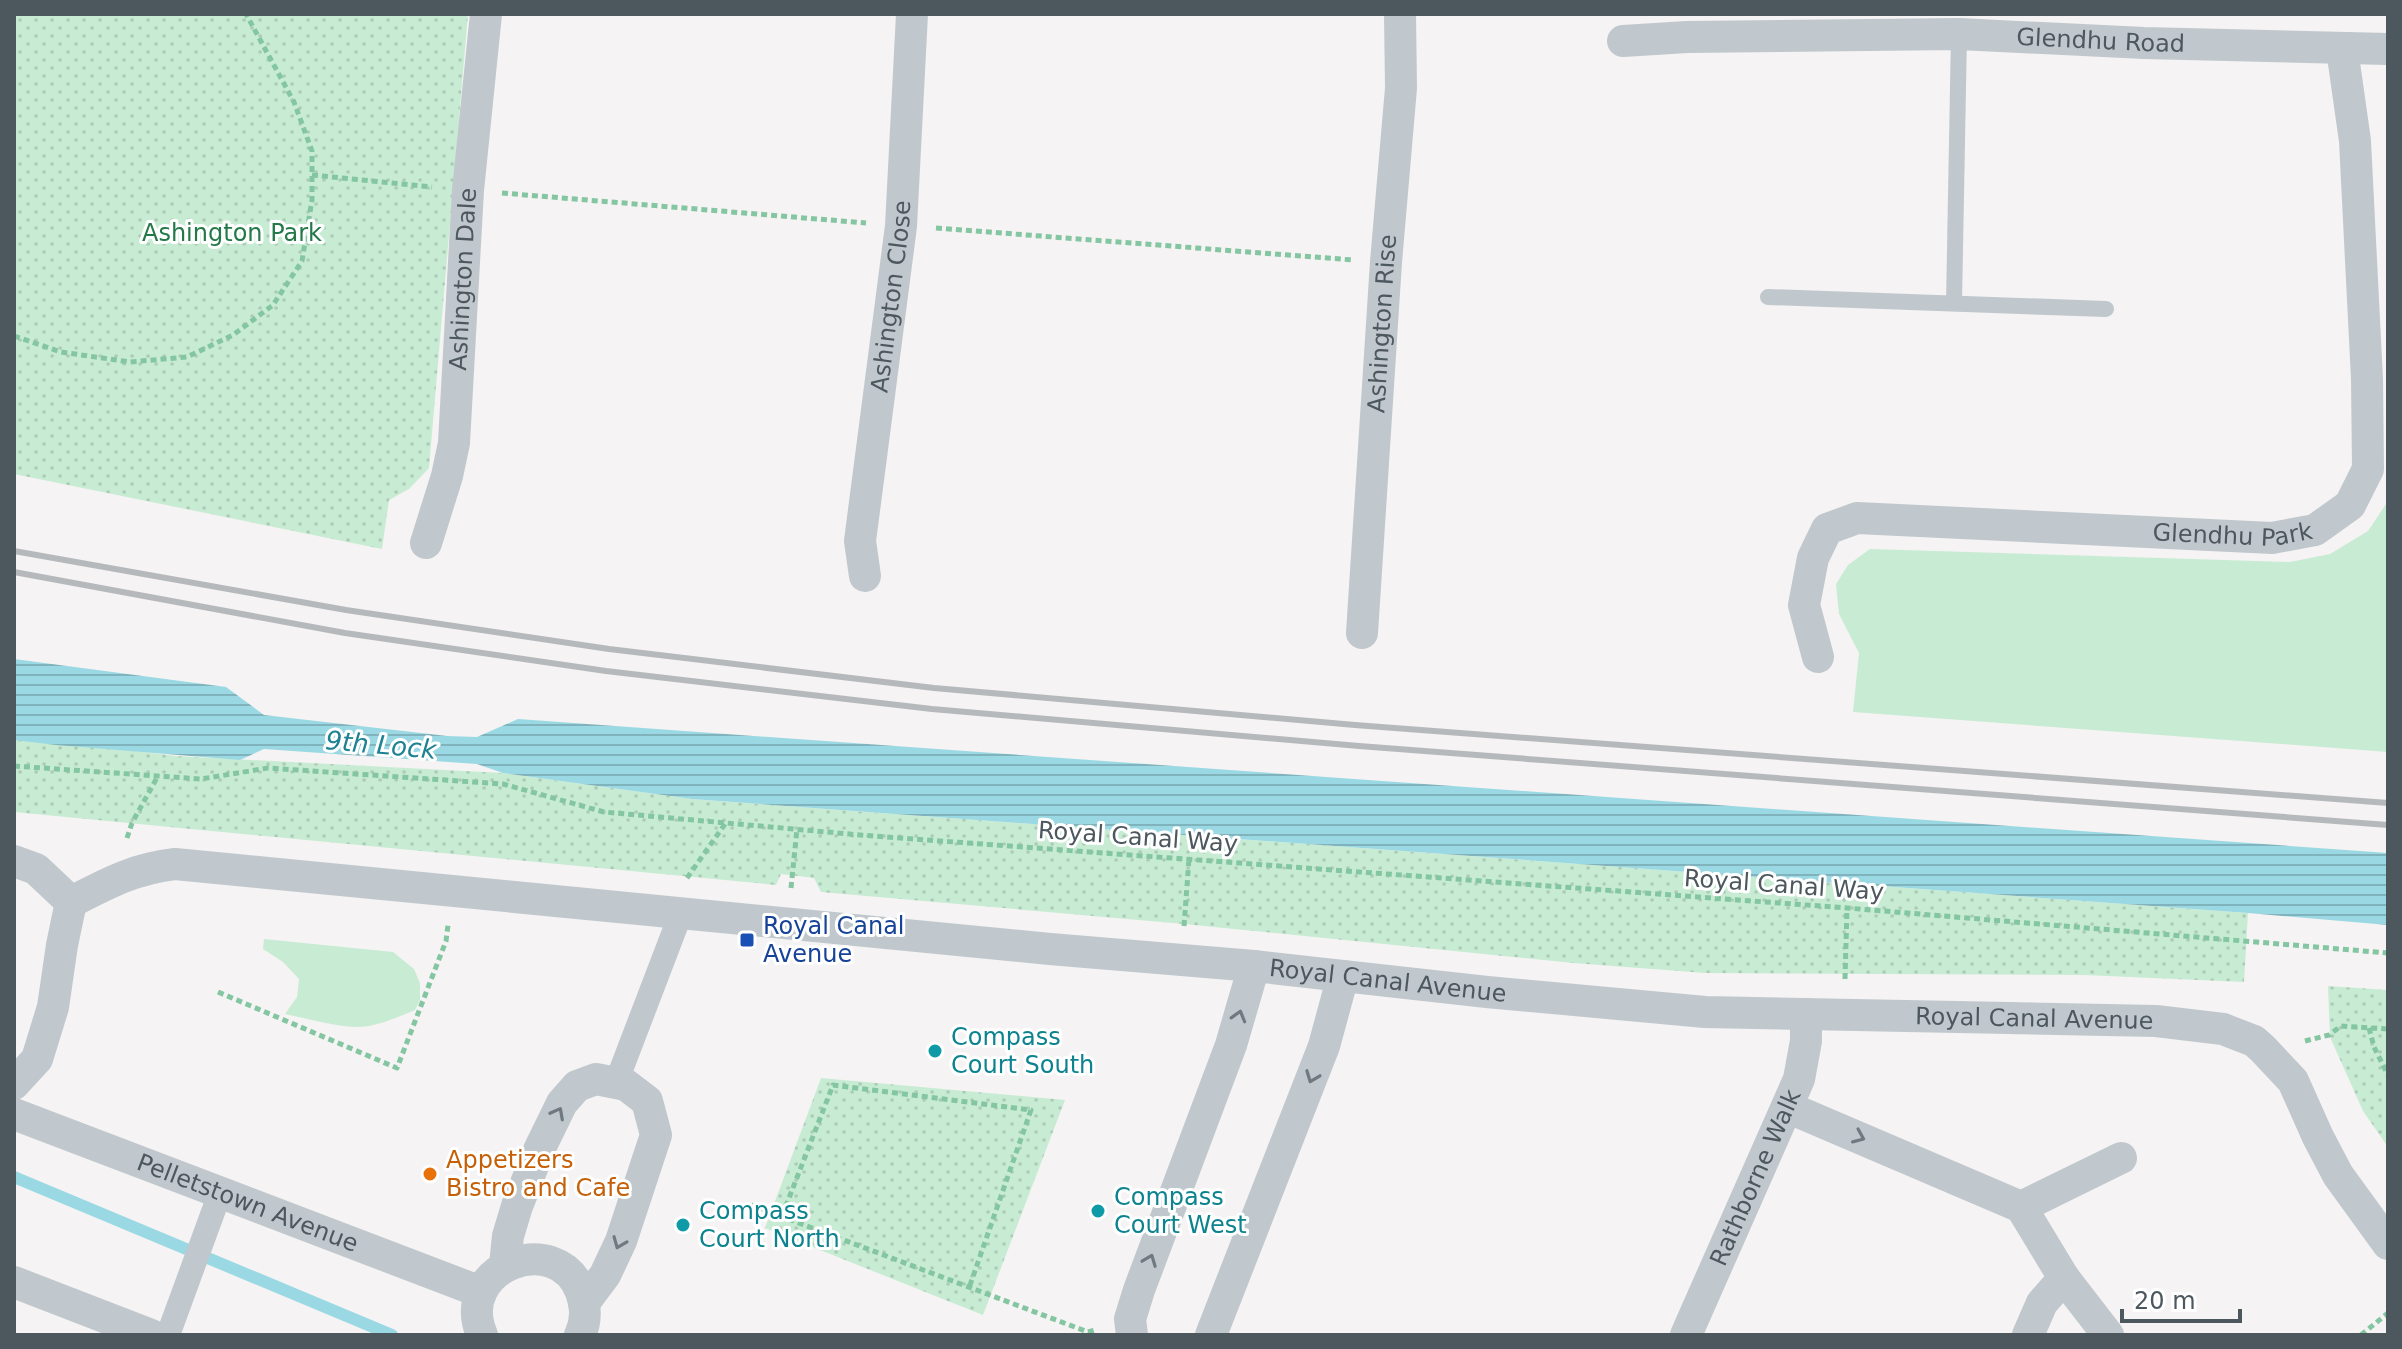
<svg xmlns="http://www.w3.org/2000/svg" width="2402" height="1349" font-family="'DejaVu Sans',sans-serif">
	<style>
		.green { fill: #c8ecd3 }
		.park { fill: url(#park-dots) }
		.water { fill: url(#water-rules) }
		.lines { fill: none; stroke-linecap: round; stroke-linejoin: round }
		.stream { stroke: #9ad9e3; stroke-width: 12 }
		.path { stroke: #83c6a1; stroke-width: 5; stroke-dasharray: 6 4; stroke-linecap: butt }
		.service { stroke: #c0c8cd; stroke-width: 16 }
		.pedestrian { stroke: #c0c8cd; stroke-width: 24 }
		.minor { stroke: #c0c8cd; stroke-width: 32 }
		.rail { stroke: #b6b9bc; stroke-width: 6 }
		.oneway { stroke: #6f797f }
		.transit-dot { fill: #1a4fb4; stroke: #fff; stroke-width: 3 }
		.culture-dot { fill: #0f9aa8; stroke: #fff; stroke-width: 3 }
		.food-dot { fill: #e8710a; stroke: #fff; stroke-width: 3 }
		.labels { text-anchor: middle; stroke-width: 6; stroke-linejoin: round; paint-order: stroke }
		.street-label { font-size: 24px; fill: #4c575e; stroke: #fff }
		.park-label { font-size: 24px; fill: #237948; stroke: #fff }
		.transit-label { font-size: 24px; fill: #164399; stroke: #fff; text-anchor: start }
		.culture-label { font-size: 24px; fill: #0d838f; stroke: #fff; text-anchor: start }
		.food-label { font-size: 24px; fill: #c56008; stroke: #fff; text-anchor: start }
		.water-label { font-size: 26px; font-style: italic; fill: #1d8292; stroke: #fff }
	</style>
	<defs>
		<pattern id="park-dots" width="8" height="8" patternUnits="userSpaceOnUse" patternTransform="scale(2)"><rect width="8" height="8" fill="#c8ecd3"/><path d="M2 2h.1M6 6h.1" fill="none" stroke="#adccb8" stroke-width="1.8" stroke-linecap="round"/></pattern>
		<pattern id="water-rules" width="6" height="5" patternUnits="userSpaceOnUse" patternTransform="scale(2)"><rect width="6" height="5" fill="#9ad9e3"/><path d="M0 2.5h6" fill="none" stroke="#80b3bb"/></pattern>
	</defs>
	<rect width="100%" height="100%" fill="#f5f3f3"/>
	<path class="green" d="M 2388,501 L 2388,752 L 1853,712 L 1859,653 L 1839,614 L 1836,584 L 1848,565 L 1870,549 L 2290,562 L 2330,554 L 2368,531 Z
		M 264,939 L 393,952 L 414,969 L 420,983 L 420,1000 L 415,1010 C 398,1017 378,1026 360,1027 C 335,1027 309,1019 285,1014 L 297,997 L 299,979 L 283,962 L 263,949 Z"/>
	<path class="park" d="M 14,14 L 468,14 L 429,468 L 409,489 L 389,500 L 382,549 L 14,474 Z
		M 14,736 L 176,756 L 503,773 L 692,799 L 2248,913 L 2244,982 L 2084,975 L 1705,973 L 1573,963 L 1184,924 L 821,892 L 814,878 L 781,874 L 776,885 L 14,812 Z
		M 2328,986 L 2388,990 L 2388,1147 L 2363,1111 L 2330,1037 Z
		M 821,1078 L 1065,1100 L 983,1315 L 765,1228 Z"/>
	<path class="water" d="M 14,659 L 226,687 L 264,715 L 447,736 L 477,737 L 518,719 L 2388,853 L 2388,925 L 2248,913 L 692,799 L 503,773 L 477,764 L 264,749 L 240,760 L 56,745 L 14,740 Z"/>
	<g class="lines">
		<path class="stream" d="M 14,1177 L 392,1335"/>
		<path class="path" d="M 312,175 L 432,187
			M 502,193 L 866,223
			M 936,228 L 1353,260
			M 14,336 L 61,352 L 130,362 L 187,357 L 233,335 L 273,305 L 302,261 L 312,200 L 312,151 L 294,102 L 246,14
			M 14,766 L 201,779 L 268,768 L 503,784 L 604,812 L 860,835 L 1847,908 L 2388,953
			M 127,838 L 132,823 L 158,776
			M 687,878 L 725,824
			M 791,888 L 797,829
			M 1184,926 L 1189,859
			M 1845,979 L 1847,908
			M 218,992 L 397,1068 L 446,941 L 448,925
			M 2369,1028 L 2374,1047 L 2388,1075
			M 2305,1041 L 2329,1035 L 2341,1026 L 2388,1029
			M 751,1205 L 1088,1332 L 1095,1330
			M 782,1216 L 833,1085 L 1031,1110 L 969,1288
			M 2361,1335 L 2388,1313"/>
		<path class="service" d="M 1768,297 L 2106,309
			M 1954,303 L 1959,34"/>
		<path class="pedestrian" d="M 616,1083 L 681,913
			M 168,1335 L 220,1193"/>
		<g class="minor">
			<path id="s1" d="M 1623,41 L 1687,37 L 1959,34 L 2144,43 L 2388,49"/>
			<path id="s2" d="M 426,543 L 447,476 L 454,443 L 468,190 L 486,14"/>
			<path id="s3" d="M 865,576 L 860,541 L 901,226 L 912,14"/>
			<path id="s4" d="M 1362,633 L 1386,262 L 1401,88 L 1400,14"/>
			<path id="s5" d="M 1818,657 L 1804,605 L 1813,558 L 1827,529 L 1857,518 L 2272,538 L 2315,530 L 2350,505 L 2368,469 L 2367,379 L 2355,141 L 2342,49"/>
			<path d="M 14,861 L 36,869 L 71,902"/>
			<path id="s6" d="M 71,902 C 108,883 133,869 175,864 L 1050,949 L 1254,966 L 1487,992 L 1705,1012 L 2156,1021 L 2223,1029 L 2254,1041 L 2263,1049 L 2293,1081 L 2318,1137 L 2338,1175 L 2388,1244"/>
			<path d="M 14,1084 L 37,1059 L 53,1007 L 62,945 L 71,902"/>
			<path d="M 1787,1107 L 2021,1207 L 2064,1278 L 2108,1335"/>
			<path id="s7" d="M 14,1114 L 481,1292"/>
			<path d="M 2021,1207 L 2121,1158"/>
			<path d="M 505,1265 L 508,1236 L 517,1206 L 540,1148 L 562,1103 L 577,1086 L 596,1079 L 626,1085 L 647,1101 L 656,1135 L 621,1241 L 605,1275 L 584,1303"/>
			<path d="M 14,1282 L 151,1335"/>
			<path d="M 482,1335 C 453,1267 557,1228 581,1292 C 586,1307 587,1320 580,1335"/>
			<path d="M 1132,1335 L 1130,1319 L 1139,1290 L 1231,1045 L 1254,966"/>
			<path d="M 1211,1335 L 1324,1046 L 1343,976"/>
			<path id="s8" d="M 1686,1335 L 1799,1079 L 1806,1041 L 1806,1014"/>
			<path d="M 2028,1335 L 2042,1303 L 2064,1278"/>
		</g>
		<path class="rail" d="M 14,551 L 346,610 L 609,649 L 934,688 L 1355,725 L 2388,803
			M 14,572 L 345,633 L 606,671 L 932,709 L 1359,746 L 2388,825"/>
	</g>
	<defs><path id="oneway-chevron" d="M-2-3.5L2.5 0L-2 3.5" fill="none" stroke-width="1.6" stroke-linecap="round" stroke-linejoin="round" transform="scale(2)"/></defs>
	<g class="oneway">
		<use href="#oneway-chevron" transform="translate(1239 1016) rotate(-74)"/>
		<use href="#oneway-chevron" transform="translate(1312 1077) rotate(111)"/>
		<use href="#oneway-chevron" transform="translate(558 1113) rotate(-62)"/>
		<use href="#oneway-chevron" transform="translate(1859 1137) rotate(23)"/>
		<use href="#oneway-chevron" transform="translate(619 1243) rotate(112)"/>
		<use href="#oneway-chevron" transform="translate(1150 1260) rotate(-69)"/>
	</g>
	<rect class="transit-dot" x="739" y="932" width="16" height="16" rx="4"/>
	<g class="culture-dot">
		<circle cx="935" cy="1051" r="8"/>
		<circle cx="1098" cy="1211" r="8"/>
		<circle cx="683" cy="1225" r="8"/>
	</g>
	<circle class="food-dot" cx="430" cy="1174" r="8"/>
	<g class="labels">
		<g class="street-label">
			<text dy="8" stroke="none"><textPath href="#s1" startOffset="478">Glendhu Road</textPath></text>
			<text dy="8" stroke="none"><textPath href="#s2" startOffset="268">Ashington Dale</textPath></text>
			<text dy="8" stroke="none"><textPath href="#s3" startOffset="282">Ashington Close</textPath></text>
			<text dy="8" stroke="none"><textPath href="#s4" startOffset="310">Ashington Rise</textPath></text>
			<text dy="8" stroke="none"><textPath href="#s5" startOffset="542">Glendhu Park</textPath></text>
			<text transform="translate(1138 837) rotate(4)" y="8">Royal Canal Way</text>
			<text transform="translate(1784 885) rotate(4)" y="8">Royal Canal Way</text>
			<text dy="8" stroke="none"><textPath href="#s6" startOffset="1330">Royal Canal Avenue</textPath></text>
			<text dy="8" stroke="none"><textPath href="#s6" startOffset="1978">Royal Canal Avenue</textPath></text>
			<text dy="8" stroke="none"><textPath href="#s8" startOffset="172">Rathborne Walk</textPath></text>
			<text dy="8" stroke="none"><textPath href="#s7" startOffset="250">Pelletstown Avenue</textPath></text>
		</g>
		<g class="park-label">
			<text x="232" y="241">Ashington Park</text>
		</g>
		<g class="transit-label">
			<text x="763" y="934">Royal Canal<tspan x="763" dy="28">Avenue</tspan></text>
		</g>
		<g class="culture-label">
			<text x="951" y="1045">Compass<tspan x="951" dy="28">Court South</tspan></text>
			<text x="1114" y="1205">Compass<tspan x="1114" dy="28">Court West</tspan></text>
			<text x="699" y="1219">Compass<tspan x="699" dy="28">Court North</tspan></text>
		</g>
		<g class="food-label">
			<text x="446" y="1168">Appetizers<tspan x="446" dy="28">Bistro and Cafe</tspan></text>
		</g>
		<g class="water-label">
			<text transform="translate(381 745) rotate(5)" y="9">9th Lock</text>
		</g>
	</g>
	<rect width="2402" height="1349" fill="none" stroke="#4c575e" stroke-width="32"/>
	<path d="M2122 1309v12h118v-12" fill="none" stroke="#4c575e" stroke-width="4"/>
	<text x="2134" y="1309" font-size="24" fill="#4c575e" stroke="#ffffff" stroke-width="6" paint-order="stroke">20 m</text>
</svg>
